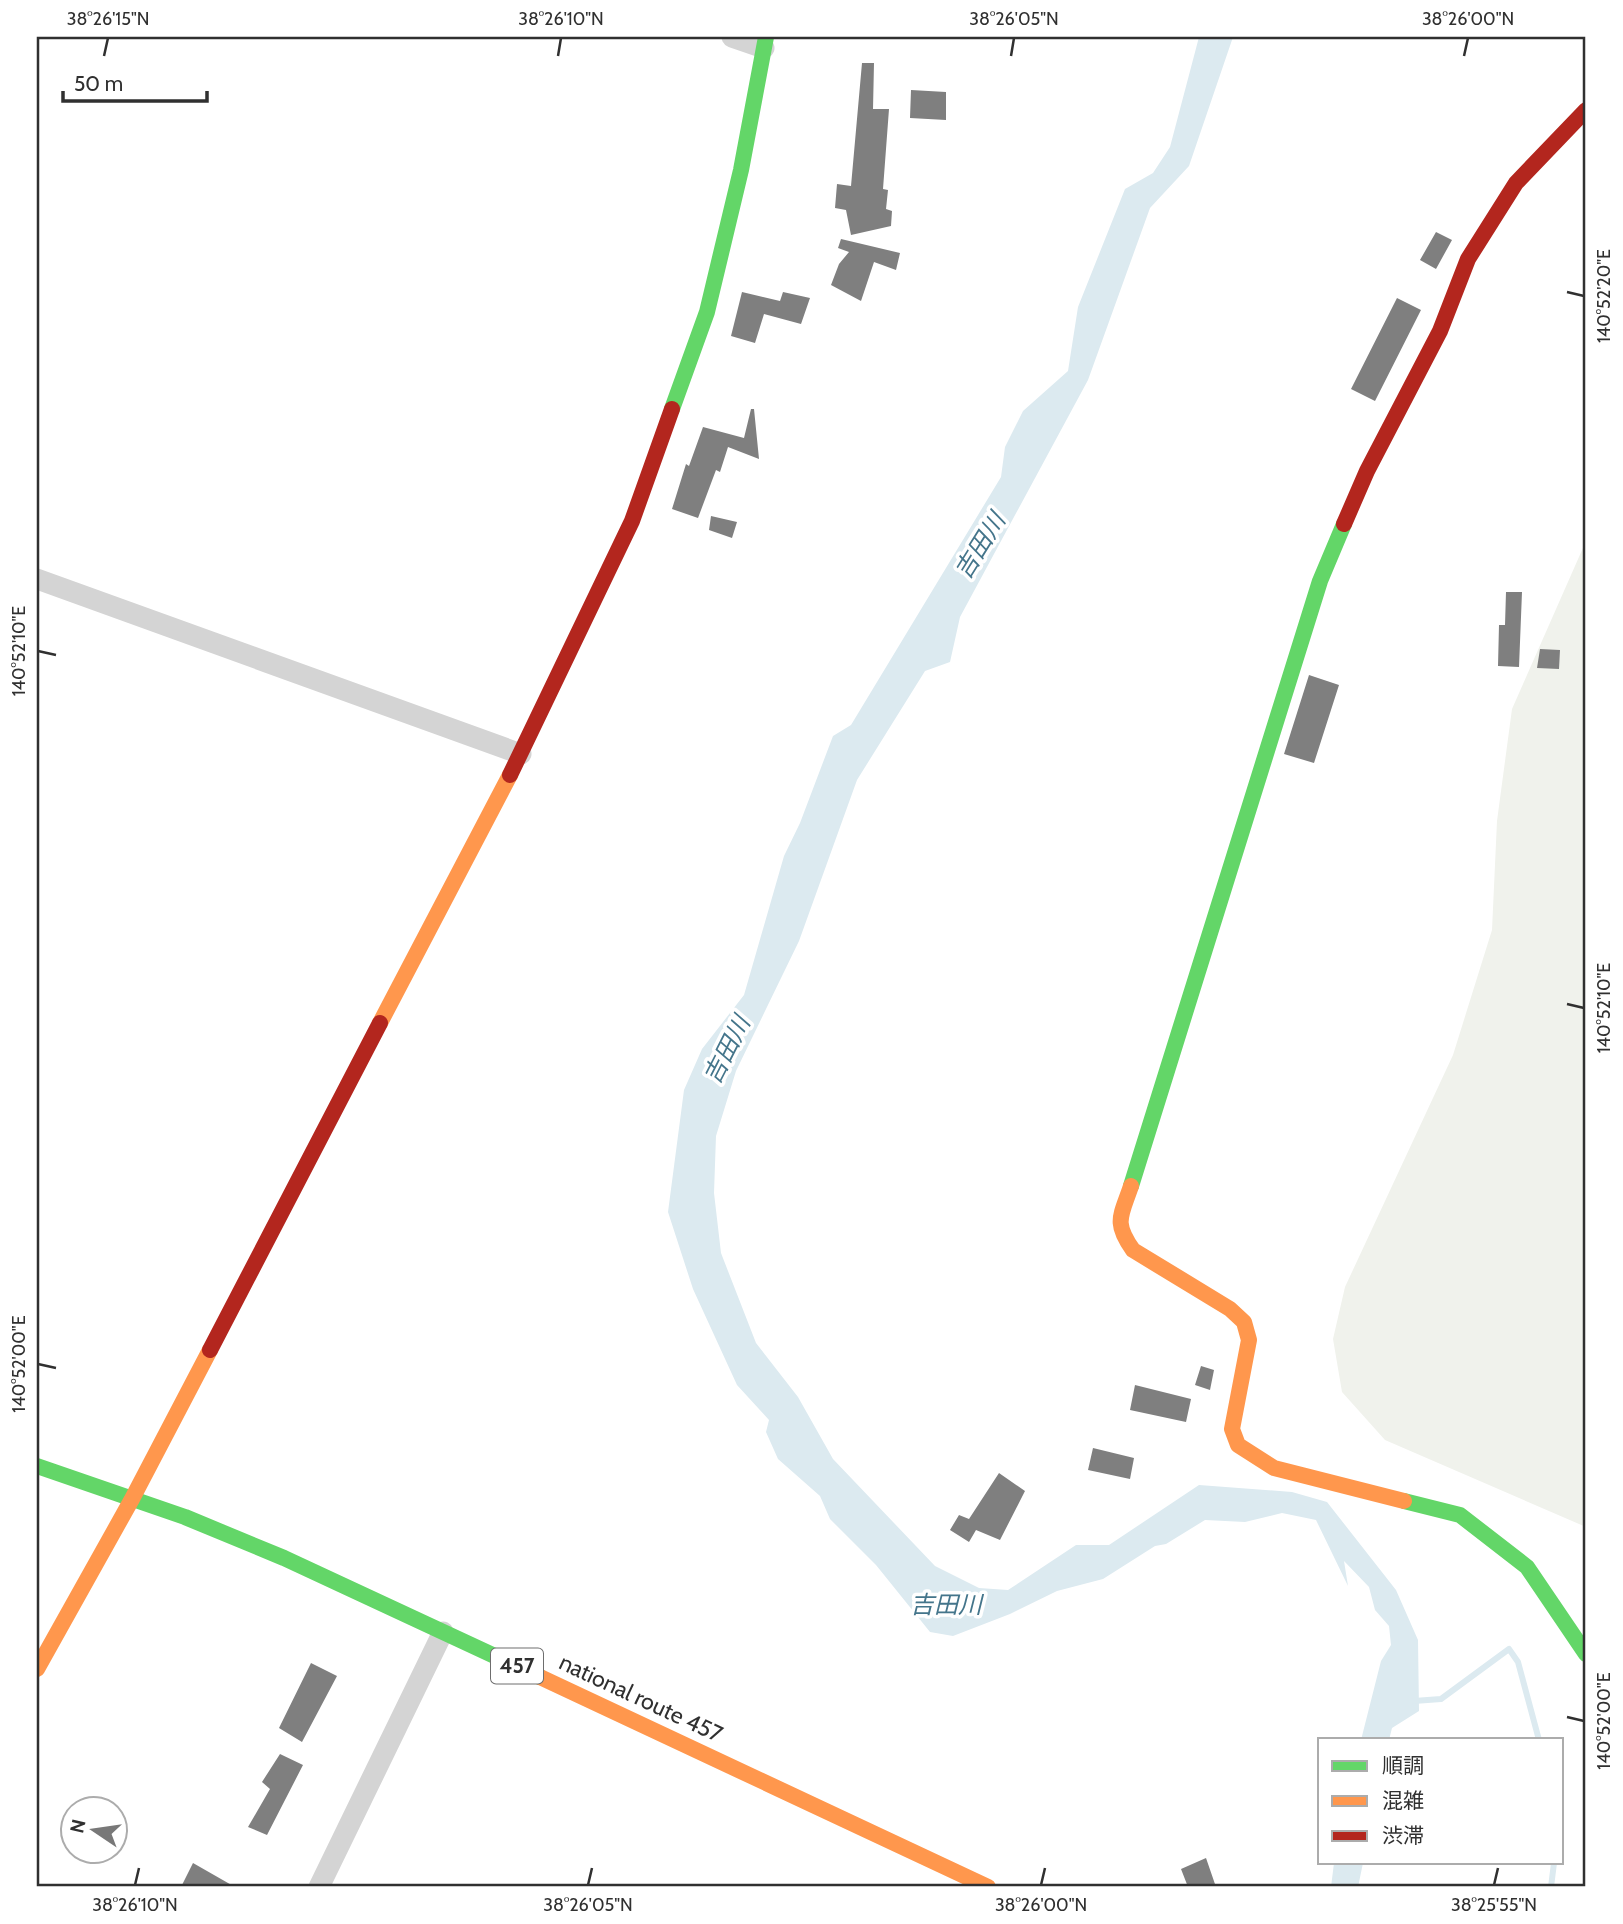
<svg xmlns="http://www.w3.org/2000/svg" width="1623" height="1924" font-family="Cabin,'Noto Sans JP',sans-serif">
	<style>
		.green { fill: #f0f2ec }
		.water { fill: #dceaf0 }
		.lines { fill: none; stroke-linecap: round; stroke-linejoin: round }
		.stream { stroke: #dceaf0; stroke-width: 6 }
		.building { fill: #7f7f7f }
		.street { stroke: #d4d4d4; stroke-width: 21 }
		.fast { stroke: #63d668; stroke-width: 16 }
		.slow { stroke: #ff974d; stroke-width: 16 }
		.jam { stroke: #b3261e; stroke-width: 16 }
		.ticks { fill: none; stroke: #303030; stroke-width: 2.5 }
		.labels { text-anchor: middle; stroke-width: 7; stroke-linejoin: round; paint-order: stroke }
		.shield { fill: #fff; stroke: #6e6e6e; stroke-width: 2 }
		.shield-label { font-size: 21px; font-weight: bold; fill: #303030 }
		.street-label { font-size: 23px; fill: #303030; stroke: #fff }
		.water-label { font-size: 24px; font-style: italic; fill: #44758b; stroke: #fff }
		.neatline { fill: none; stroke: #303030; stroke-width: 2.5 }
		.ticks-label { font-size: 18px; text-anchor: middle; fill: #303030 }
	</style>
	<rect width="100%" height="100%" fill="#fff"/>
	<path class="green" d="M 1586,541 L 1586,1527 L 1385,1440 L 1342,1392 L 1333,1339 L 1345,1287 L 1453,1055 L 1492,930 L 1497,821 L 1512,709 Z"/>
	<path class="water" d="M 1199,37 L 1233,37 L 1189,166 L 1150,208 L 1088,380 L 960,617 L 950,662 L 925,671 L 857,780 L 799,941 L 736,1071 L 716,1136 L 714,1193 L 721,1253 L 756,1343 L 798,1397 L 833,1459 L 935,1566 L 979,1588 L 1008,1590 L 1076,1545 L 1109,1545 L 1199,1485 L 1292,1492 L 1327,1502 L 1396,1590 L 1418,1640 L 1419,1711 L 1392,1728 L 1389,1740 L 1361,1740 L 1381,1661 L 1391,1645 L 1389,1626 L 1375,1610 L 1369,1587 L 1344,1561 L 1348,1586 L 1316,1520 L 1282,1513 L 1245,1522 L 1205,1520 L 1166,1544 L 1155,1546 L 1103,1579 L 1057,1591 L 1010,1614 L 953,1636 L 930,1632 L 876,1565 L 830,1519 L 820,1496 L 778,1459 L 766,1432 L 769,1420 L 737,1385 L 693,1289 L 668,1212 L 684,1090 L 702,1049 L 744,995 L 784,856 L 800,823 L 833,736 L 851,725 L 1001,477 L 1005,447 L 1023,411 L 1068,371 L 1078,307 L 1125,189 L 1153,173 L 1170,147 Z
		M 1334,1863 L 1363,1863 L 1358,1887 L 1331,1887 Z"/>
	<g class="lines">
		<path class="stream" d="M 1414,1701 L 1441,1699 L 1509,1649 L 1518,1662 L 1539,1740
			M 1551,1887 L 1554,1863"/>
	</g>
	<path class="building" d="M 862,63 L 874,63 L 873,109 L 889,109 L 883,189 L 888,190 L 886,209 L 892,211 L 891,226 L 851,235 L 846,210 L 835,208 L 837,184 L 851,186 Z
		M 911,90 L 946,92 L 946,120 L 910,118 Z
		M 1436,232 L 1452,240 L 1436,269 L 1420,260 Z
		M 841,239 L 900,253 L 896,270 L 874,262 L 861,301 L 831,285 L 839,264 L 849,252 L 838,248 Z
		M 742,292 L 780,301 L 783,292 L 810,298 L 801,324 L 764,314 L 755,343 L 731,336 Z
		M 1397,298 L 1421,310 L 1375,401 L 1351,389 Z
		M 751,409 L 754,409 L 759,459 L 728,447 L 720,472 L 716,470 L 698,518 L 672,509 L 686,464 L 689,466 L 703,427 L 744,438 Z
		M 711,516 L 737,522 L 732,538 L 709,530 Z
		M 1506,592 L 1522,592 L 1519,667 L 1498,666 L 1499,625 L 1505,625 Z
		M 1540,649 L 1560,650 L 1559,669 L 1537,668 Z
		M 1309,675 L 1339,685 L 1314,763 L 1284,754 Z
		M 1201,1366 L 1214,1370 L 1210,1390 L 1195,1385 Z
		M 1135,1385 L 1191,1399 L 1186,1422 L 1130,1410 Z
		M 1093,1448 L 1134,1458 L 1130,1479 L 1088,1470 Z
		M 999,1473 L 1025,1491 L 1000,1540 L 976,1530 L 969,1542 L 950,1530 L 959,1515 L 969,1519 Z
		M 311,1663 L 337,1676 L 302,1742 L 279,1728 Z
		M 280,1754 L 303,1765 L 267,1835 L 248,1827 L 270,1789 L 262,1782 Z
		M 1206,1858 L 1216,1887 L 1188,1887 L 1181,1869 Z
		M 193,1863 L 235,1887 L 181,1887 Z"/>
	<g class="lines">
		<path class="street" d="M 732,37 L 764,48
			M 37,579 L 521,754
			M 319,1887 L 443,1632"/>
		<path class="fast" d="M 672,409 L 707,312 L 741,170 L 766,37
			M 1131,1186 L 1320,581 L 1344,524
			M 37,1466 L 185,1517 L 284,1558 L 540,1677
			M 1404,1501 L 1460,1515 L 1527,1567 L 1586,1654"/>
		<path class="slow" d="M 380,1023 L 510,775
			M 1131,1186 C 1121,1216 1113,1222 1133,1250 L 1230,1309 L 1244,1322 L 1249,1340 L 1232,1429 L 1238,1445 L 1274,1468 L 1404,1501
			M 37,1669 L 132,1499 L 210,1350
			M 540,1677 L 988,1887"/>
		<path class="jam" d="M 1344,524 L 1367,471 L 1440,331 L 1468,259 L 1516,183 L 1586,110
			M 510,775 L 632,521 L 672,409
			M 210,1350 L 380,1023"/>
	</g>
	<path class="ticks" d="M 104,56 L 108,38M 558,56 L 561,38M 1011,56 L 1014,38M 1464,56 L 1468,38M 1567,292 L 1584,296M 38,651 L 56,655M 1567,1004 L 1584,1008M 38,1364 L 56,1368M 1567,1717 L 1584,1721M 135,1885 L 139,1868M 588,1885 L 592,1868M 1041,1885 L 1045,1868M 1494,1885 L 1498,1868"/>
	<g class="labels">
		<rect class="shield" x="491" y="1648.5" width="52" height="35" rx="5"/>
		<g class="shield-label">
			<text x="517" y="1673">457</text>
		</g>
		<g class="street-label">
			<text transform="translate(641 1698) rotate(25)" y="8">national route 457</text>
		</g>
		<g class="water-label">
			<text transform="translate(980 546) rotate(-58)" y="8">吉田川</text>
			<text transform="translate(727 1050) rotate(-63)" y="8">吉田川</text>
			<text x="946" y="1613">吉田川</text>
		</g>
	</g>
	<rect width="1623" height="1924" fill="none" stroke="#ffffff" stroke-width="77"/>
	<rect x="1318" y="1738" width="245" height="126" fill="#ffffff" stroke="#acacac" stroke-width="2"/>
	<rect x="1332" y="1761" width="35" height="10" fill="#63d668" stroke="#acacac" stroke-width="2"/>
	<text x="1382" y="1773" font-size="21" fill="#303030">順調</text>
	<rect x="1332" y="1796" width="35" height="10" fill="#ff974d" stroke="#acacac" stroke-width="2"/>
	<text x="1382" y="1808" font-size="21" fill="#303030">混雑</text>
	<rect x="1332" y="1831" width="35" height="10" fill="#b3261e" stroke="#acacac" stroke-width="2"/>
	<text x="1382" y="1843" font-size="21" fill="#303030">渋滞</text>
	<g transform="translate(94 1830) rotate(283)"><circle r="33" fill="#ffffff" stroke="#acacac" stroke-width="2"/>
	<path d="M0-5L12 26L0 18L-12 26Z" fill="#787878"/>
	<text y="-10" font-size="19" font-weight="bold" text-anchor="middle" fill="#303030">N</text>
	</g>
	<path d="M63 91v10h144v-10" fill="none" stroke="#303030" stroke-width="3.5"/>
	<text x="74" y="91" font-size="21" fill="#303030" stroke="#ffffff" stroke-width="5" paint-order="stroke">50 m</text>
	<rect x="38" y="38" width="1546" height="1847" class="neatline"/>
	<g class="ticks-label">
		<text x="108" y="25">38°26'15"N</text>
		<text x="561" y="25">38°26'10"N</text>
		<text x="1014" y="25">38°26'05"N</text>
		<text x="1468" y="25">38°26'00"N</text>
		<text transform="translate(1604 296) rotate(-90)" y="6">140°52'20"E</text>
		<text transform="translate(19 651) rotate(-90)" y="6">140°52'10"E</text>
		<text transform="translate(1604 1008) rotate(-90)" y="6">140°52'10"E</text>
		<text transform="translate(19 1364) rotate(-90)" y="6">140°52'00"E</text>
		<text transform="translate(1604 1721) rotate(-90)" y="6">140°52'00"E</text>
		<text x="135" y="1911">38°26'10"N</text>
		<text x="588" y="1911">38°26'05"N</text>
		<text x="1041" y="1911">38°26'00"N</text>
		<text x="1494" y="1911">38°25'55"N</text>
	</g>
</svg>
